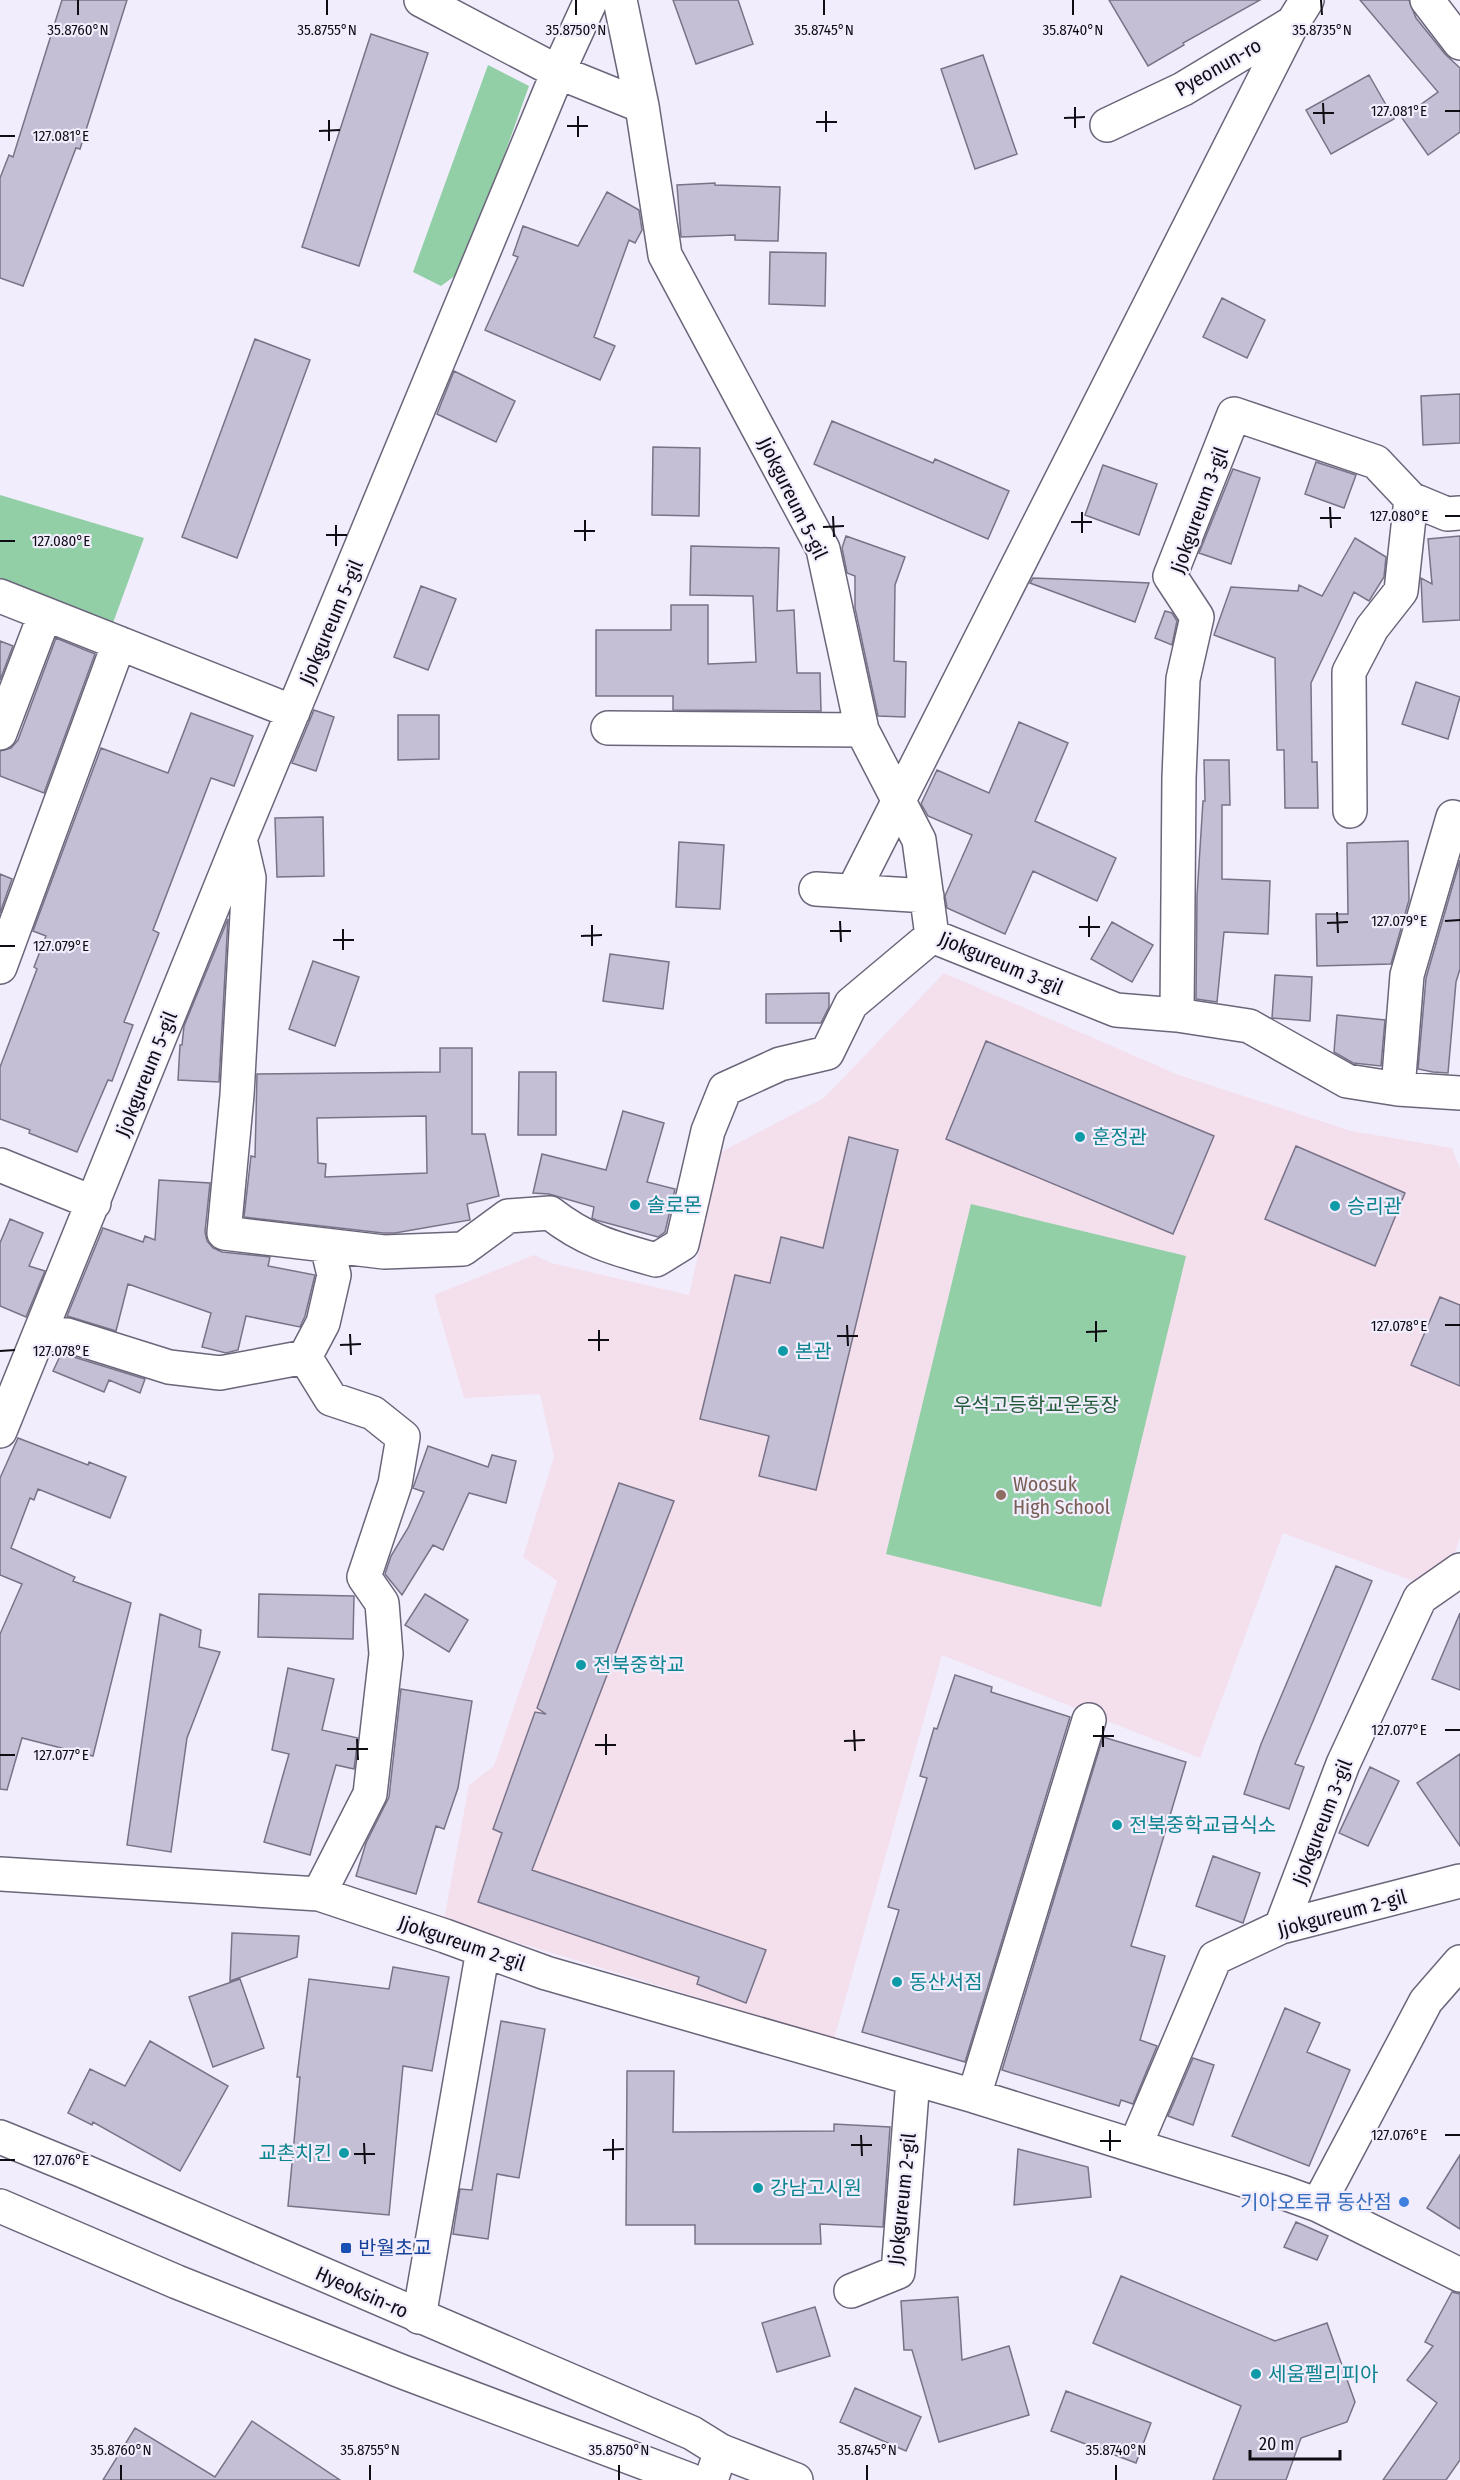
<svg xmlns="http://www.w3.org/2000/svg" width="1460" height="2480" font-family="'Fira Sans Condensed','Noto Sans KR',sans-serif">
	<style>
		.education { fill: #f4dfed }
		.green { fill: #92cfa6 }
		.building { fill: #c5bfd6; stroke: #797388; stroke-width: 1.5; fill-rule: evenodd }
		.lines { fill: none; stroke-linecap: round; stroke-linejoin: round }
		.minor-casing { stroke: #6b657a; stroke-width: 36 }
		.tertiary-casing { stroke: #6b657a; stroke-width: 36 }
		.minor { stroke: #fff; stroke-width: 33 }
		.tertiary { stroke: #fff; stroke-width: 33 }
		.ticks { fill: none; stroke: #0f0c14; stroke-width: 2 }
		.culture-dot { fill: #0f9aa8; stroke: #f1edfc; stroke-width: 2 }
		.education-dot { fill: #8d6e63; stroke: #f1edfc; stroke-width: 2 }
		.shop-dot { fill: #3f7fe0; stroke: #f1edfc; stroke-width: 2 }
		.transit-dot { fill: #1a4fb4; stroke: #f1edfc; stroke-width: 2 }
		.labels { text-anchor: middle; stroke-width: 4.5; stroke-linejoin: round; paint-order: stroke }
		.street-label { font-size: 20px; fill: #0f0c14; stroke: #f1edfc }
		.culture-label { font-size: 20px; fill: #0d838f; stroke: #f1edfc; text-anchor: start }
		.park-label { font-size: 20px; fill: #235c3a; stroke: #f1edfc }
		.education-label { font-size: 20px; fill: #785e54; stroke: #f1edfc; text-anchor: start }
		.shop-label { font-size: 20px; fill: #366cbe; stroke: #f1edfc; text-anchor: end }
		.transit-label { font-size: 20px; fill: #164399; stroke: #f1edfc; text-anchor: start }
		.ticks-label { font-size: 15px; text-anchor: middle; fill: #0f0c14; stroke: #f1edfc; stroke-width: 4.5; stroke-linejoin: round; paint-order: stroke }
	</style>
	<rect width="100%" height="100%" fill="#f1edfc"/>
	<path class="education" d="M 944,973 L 1176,1074 L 1351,1131 L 1452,1148 L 1460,1169 L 1460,1537 L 1454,1556 L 1416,1582 L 1283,1533 L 1200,1758 L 942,1655 L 834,2039 L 444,1920 L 469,1785 L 494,1766 L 557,1581 L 523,1557 L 554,1457 L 540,1394 L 464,1398 L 434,1295 L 534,1255 L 551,1263 L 689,1295 L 721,1152 L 824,1098 Z"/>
	<path class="green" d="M 488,65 L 529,86 L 463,270 L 441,286 L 413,272 Z
		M 0,495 L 144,538 L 113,623 L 0,578 Z
		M 971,1204 L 1186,1256 L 1101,1607 L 886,1554 Z"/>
	<path class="building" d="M 62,0 L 127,0 L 80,149 L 76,148 L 23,286 L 0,278 L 0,178 L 9,155 L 13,157 Z
		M 673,0 L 738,0 L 753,44 L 696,64 Z
		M 1109,0 L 1260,0 L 1183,43 L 1184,45 L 1148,66 Z
		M 1360,0 L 1409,0 L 1416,18 L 1445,54 L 1460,68 L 1460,132 L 1428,155 L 1402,118 L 1438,92 Z
		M 371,34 L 428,53 L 359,266 L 302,247 Z
		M 983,55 L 1017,154 L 975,169 L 941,69 Z
		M 1369,75 L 1394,119 L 1331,154 L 1306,110 Z
		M 715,183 L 715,185 L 780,187 L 778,241 L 735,240 L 735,235 L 681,237 L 677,185 Z
		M 607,192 L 639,210 L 642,230 L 635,243 L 629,240 L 594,337 L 615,346 L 600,380 L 485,330 L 518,257 L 513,255 L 523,226 L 578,246 Z
		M 770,252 L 826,253 L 825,306 L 769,304 Z
		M 1222,298 L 1265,320 L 1247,358 L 1203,337 Z
		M 255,339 L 310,360 L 237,558 L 182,537 Z
		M 454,371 L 515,401 L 496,442 L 437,414 Z
		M 1460,394 L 1460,443 L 1423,445 L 1421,396 Z
		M 832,421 L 933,463 L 935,459 L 1009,491 L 988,539 L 814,464 Z
		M 653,447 L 700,448 L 699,516 L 652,515 Z
		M 1316,462 L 1356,475 L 1344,508 L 1305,494 Z
		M 1103,465 L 1157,484 L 1139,535 L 1085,515 Z
		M 1233,469 L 1260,478 L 1231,564 L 1199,553 Z
		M 846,536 L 905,557 L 895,585 L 894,661 L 906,662 L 905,717 L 878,716 L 855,608 L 855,576 L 847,573 L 842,548 Z
		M 1460,536 L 1460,620 L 1423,622 L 1421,578 L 1432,584 L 1428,539 Z
		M 1355,538 L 1386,557 L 1384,577 L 1369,601 L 1354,592 L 1311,683 L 1312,762 L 1317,762 L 1318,808 L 1285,808 L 1284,750 L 1277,750 L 1275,658 L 1214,635 L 1231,587 L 1298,591 L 1299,585 L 1322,596 Z
		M 691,546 L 779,548 L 777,611 L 794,610 L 797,673 L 820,673 L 821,711 L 673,710 L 673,696 L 596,696 L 596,630 L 671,630 L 671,605 L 708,605 L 708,664 L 756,662 L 753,596 L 690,595 Z
		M 1033,578 L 1107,581 L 1149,583 L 1135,622 L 1030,583 Z
		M 421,586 L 456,599 L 428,670 L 394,657 Z
		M 1165,611 L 1172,613 L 1177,621 L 1172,645 L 1155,638 Z
		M 56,638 L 95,654 L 44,793 L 0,776 L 0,751 L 11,748 L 18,740 Z
		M 0,641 L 13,646 L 0,680 Z
		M 1416,682 L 1460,697 L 1448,739 L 1402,724 Z
		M 314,710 L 334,717 L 316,771 L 292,763 Z
		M 191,713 L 253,736 L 234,786 L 211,778 L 153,930 L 159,933 L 124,1022 L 133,1025 L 112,1081 L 108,1080 L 77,1152 L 29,1133 L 30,1130 L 0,1119 L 0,1067 L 37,969 L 34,967 L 46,936 L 33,931 L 101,748 L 168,773 Z
		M 398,715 L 439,715 L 439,759 L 398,760 Z
		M 1019,722 L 1068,743 L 1035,821 L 1116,858 L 1097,901 L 1033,871 L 1005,934 L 947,908 L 945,896 L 972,835 L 928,816 L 921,804 L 937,770 L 989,793 Z
		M 1204,760 L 1229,760 L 1230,805 L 1222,805 L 1222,879 L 1270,881 L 1268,934 L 1224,932 L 1217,1002 L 1196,999 L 1197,896 L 1203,801 L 1205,801 Z
		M 323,817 L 324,876 L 277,877 L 275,818 Z
		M 1408,841 L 1409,900 L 1391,964 L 1317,966 L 1316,914 L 1348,914 L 1347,843 Z
		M 679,842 L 724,845 L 720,909 L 676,907 Z
		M 1460,860 L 1460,969 L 1456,982 L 1448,1073 L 1433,1072 L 1418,1069 L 1426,978 Z
		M 0,874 L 12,879 L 0,913 Z
		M 228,919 L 219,1082 L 178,1080 L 180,1045 L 182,1045 L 184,1026 Z
		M 1112,922 L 1153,945 L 1132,982 L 1091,959 Z
		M 610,954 L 669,962 L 663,1009 L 603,1001 Z
		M 313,961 L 359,977 L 335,1046 L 289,1029 Z
		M 1275,975 L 1312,977 L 1310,1021 L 1272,1018 Z
		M 829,993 L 829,1007 L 821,1023 L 766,1023 L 766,994 Z
		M 1337,1015 L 1385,1020 L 1381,1066 L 1353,1063 L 1334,1052 Z
		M 986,1041 L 1214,1136 L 1173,1234 L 946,1139 Z
		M 440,1048 L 472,1048 L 472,1134 L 485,1134 L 499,1196 L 467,1204 L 470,1220 L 395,1233 L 383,1233 L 244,1217 L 251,1156 L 255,1157 L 257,1074 L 440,1072 ZM 426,1116 L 427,1173 L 325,1177 L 326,1164 L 318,1163 L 317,1118 Z
		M 519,1072 L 556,1072 L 556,1135 L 518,1135 Z
		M 623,1111 L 664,1123 L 647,1182 L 675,1189 L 665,1232 L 658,1237 L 596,1220 L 592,1218 L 594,1207 L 549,1194 L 533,1193 L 542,1154 L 606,1170 Z
		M 849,1137 L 898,1150 L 816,1490 L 759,1476 L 769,1436 L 700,1419 L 735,1275 L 770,1283 L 781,1237 L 823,1248 Z
		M 1296,1146 L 1405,1193 L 1375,1266 L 1265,1219 Z
		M 159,1180 L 210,1183 L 205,1232 L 207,1241 L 213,1248 L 222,1252 L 270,1257 L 268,1266 L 315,1275 L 305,1316 L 300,1327 L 246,1316 L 238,1350 L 226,1353 L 202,1347 L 211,1313 L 128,1284 L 116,1331 L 67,1316 L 103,1228 L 143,1242 L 145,1236 L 155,1240 Z
		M 10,1219 L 43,1233 L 29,1266 L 45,1271 L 26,1317 L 0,1306 L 0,1243 Z
		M 1440,1297 L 1460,1305 L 1460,1386 L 1411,1365 Z
		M 61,1354 L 64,1354 L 145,1379 L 140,1393 L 109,1380 L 104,1392 L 53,1371 Z
		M 18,1438 L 88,1465 L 89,1462 L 126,1477 L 110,1518 L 38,1489 L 34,1500 L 30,1498 L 11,1548 L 75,1577 L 73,1581 L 131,1603 L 93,1756 L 22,1738 L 7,1790 L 0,1789 L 0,1634 L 22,1584 L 0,1575 L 0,1478 Z
		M 428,1446 L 488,1467 L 492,1455 L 516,1461 L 506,1503 L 469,1493 L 443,1550 L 433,1545 L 402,1595 L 385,1574 L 391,1556 L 408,1528 L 424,1492 L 413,1488 Z
		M 619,1483 L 674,1501 L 532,1870 L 766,1950 L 746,2003 L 697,1984 L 699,1977 L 478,1902 L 502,1833 L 493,1829 L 535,1712 L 546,1714 L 537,1708 Z
		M 1336,1566 L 1372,1581 L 1295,1764 L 1304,1767 L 1289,1809 L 1244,1794 L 1261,1744 Z
		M 259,1594 L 354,1596 L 353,1639 L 258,1637 Z
		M 425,1594 L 468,1620 L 449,1652 L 405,1625 Z
		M 1460,1613 L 1460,1690 L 1432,1679 Z
		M 160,1614 L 201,1630 L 199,1647 L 220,1652 L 187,1738 L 171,1852 L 127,1845 Z
		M 288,1668 L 334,1679 L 322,1730 L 358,1738 L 354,1769 L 336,1765 L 310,1855 L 264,1842 L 289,1754 L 272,1750 Z
		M 955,1675 L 992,1687 L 991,1692 L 1070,1717 L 965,2062 L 862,2032 L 899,1910 L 888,1907 L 927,1778 L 920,1776 L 934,1728 L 937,1729 Z
		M 401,1689 L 472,1701 L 458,1788 L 444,1829 L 436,1826 L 416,1894 L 356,1876 L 366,1843 L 389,1797 Z
		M 1103,1737 L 1186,1762 L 1131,1946 L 1165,1956 L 1140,2040 L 1157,2046 L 1133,2104 L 1121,2100 L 1119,2106 L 1002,2070 Z
		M 1460,1754 L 1460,1846 L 1417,1783 Z
		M 1370,1767 L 1399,1781 L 1368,1846 L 1339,1833 Z
		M 1213,1856 L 1260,1873 L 1243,1923 L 1196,1906 Z
		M 232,1933 L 299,1936 L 297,1957 L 230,1981 Z
		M 393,1967 L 449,1977 L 432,2071 L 403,2066 L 389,2215 L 288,2206 L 300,2077 L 297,2077 L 309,1979 L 389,1989 Z
		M 240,1979 L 264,2048 L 213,2067 L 189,1997 Z
		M 1285,2008 L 1320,2023 L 1307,2052 L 1350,2070 L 1309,2166 L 1232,2136 Z
		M 501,2021 L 545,2029 L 519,2178 L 497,2174 L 488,2239 L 453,2234 L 460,2189 L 472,2190 Z
		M 150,2041 L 228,2086 L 180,2171 L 93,2122 L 92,2125 L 68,2113 L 90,2069 L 125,2086 Z
		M 1193,2058 L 1214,2065 L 1193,2125 L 1168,2116 Z
		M 627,2071 L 674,2071 L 673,2132 L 834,2131 L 834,2124 L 890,2127 L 883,2227 L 820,2224 L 821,2244 L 695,2244 L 695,2225 L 626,2225 Z
		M 1018,2149 L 1088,2167 L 1091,2197 L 1014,2205 Z
		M 1460,2155 L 1460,2229 L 1427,2208 Z
		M 1296,2222 L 1328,2236 L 1317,2260 L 1284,2247 Z
		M 1121,2276 L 1275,2341 L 1327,2323 L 1355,2402 L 1347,2422 L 1301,2438 L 1286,2480 L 1213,2480 L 1241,2406 L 1093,2343 Z
		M 1452,2292 L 1460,2294 L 1460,2460 L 1446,2480 L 1383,2480 L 1437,2403 L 1407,2380 L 1433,2346 L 1425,2342 Z
		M 958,2297 L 962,2360 L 1009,2346 L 1029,2415 L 939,2442 L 912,2350 L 904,2350 L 901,2301 Z
		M 815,2307 L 830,2356 L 777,2372 L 762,2323 Z
		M 855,2388 L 921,2417 L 906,2451 L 840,2422 Z
		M 1066,2391 L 1151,2423 L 1136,2463 L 1051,2431 Z
		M 252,2421 L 340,2480 L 103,2480 L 135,2428 L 215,2477 Z"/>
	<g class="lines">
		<defs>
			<path id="minor" d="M 421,0 L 558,72 L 642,106
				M 1427,0 L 1460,43
				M 1107,125 L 1183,89 L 1294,22
				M 0,596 L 293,712
				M 608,728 L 862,730 L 823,549 L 665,255 L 642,106 L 620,0
				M 862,730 L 919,840 L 932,936 L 1116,1010 L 1177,1015 L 1249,1026 L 1347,1081 L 1398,1089 L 1460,1093
				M 0,733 L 45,614
				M 1350,811 L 1349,672 L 1372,628 L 1401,591 L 1411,499
				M 240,839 L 249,878 L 237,1095 L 224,1233 L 384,1252 L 463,1249 L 508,1216 L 550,1213 C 586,1241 613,1248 656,1260 L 682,1244 L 708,1131 L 725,1089 L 780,1064 L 827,1053 L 851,1004 L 932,936
				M 816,889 L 927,896
				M 853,891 L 1292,24 L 1307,0
				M 0,967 L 119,643
				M 1177,1015 L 1179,778 L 1183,679 L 1197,617 L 1170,576 L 1234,414 L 1376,462 L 1411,499 L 1447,514 L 1460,513
				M 1398,1089 L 1407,975 L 1453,817
				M 0,1165 L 94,1203
				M 40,1334 L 67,1335 L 169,1367 L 220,1373 L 305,1357
				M 0,1431 L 240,839 L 558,72 L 591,0
				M 0,1874 L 319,1894 L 445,1936 L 546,1973 L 974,2096 L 1282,2192 L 1318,2205 L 1460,2275
				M 319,1894 L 370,1794 L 386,1654 L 382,1603 L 364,1577 L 395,1484 L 403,1437 L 373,1413 L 331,1399 L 305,1357 L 323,1323 L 334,1275 L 327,1246
				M 1281,1927 L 1343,1764 L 1420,1598 L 1460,1570
				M 974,2096 L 1089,1720
				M 1135,2146 L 1215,1958 L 1281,1927 L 1460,1881
				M 1318,2205 L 1426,2001 L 1460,1962
				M 851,2291 L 898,2272 L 913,2079
				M 419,2317 L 483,1950
				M 711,2480 L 721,2451"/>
			<path id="tertiary" d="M 0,2137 L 81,2170 L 692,2433 L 721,2451 L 796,2480
				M 0,2206 L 177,2282 L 403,2372 L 690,2480"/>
		</defs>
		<use href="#minor" class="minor-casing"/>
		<use href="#tertiary" class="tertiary-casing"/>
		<use href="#minor" class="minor"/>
		<use href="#tertiary" class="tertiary"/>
	</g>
	<path class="ticks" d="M 78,0 L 78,15M 327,0 L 327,15M 576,0 L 576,15M 824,0 L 824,15M 1073,0 L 1073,15M 1321,0 L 1322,15M 1323,103 L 1324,124M 1075,107 L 1075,128M 826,111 L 826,132M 1445,111 L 1460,111M 1313,113 L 1334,113M 578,116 L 578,137M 1064,118 L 1085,117M 329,120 L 329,141M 816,122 L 837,122M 567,126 L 588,126M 319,131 L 340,130M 0,136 L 15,136M 1330,507 L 1331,528M 1082,512 L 1082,533M 833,516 L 834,537M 1445,516 L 1460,516M 1320,518 L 1341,518M 585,520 L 585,541M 1071,522 L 1092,522M 336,525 L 336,546M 823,527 L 844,526M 574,531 L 595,531M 326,535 L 347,535M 0,541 L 15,541M 1337,912 L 1338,933M 1089,916 L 1089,937M 840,921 L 841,942M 1445,921 L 1460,920M 1327,923 L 1348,922M 592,925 L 592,946M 1079,927 L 1100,927M 343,929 L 343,950M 830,931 L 851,931M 581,936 L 602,935M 333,940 L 354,940M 0,946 L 15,946M 1096,1321 L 1096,1342M 847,1325 L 848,1346M 1445,1325 L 1460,1325M 599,1330 L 599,1351M 1086,1332 L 1107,1331M 350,1334 L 351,1355M 837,1336 L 858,1336M 588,1340 L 609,1340M 340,1345 L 361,1344M 0,1351 L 15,1350M 1103,1726 L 1103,1747M 854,1730 L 855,1751M 1445,1730 L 1460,1730M 606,1734 L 606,1755M 1093,1736 L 1114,1736M 357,1739 L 358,1760M 844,1741 L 865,1740M 595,1745 L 616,1745M 347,1749 L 368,1749M 0,1755 L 15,1755M 1110,2130 L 1110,2151M 861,2135 L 862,2156M 1445,2135 L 1460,2135M 613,2139 L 613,2160M 1100,2141 L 1121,2141M 364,2143 L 365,2164M 851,2145 L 872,2145M 603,2150 L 624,2149M 354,2154 L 375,2154M 0,2160 L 15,2160M 121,2465 L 121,2480M 370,2465 L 370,2480M 619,2465 L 619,2480M 867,2465 L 867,2480M 1116,2465 L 1116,2480"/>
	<g class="culture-dot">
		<circle cx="1080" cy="1137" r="6"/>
		<circle cx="635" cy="1205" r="6"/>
		<circle cx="1335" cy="1206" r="6"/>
		<circle cx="783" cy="1351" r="6"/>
		<circle cx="581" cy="1665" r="6"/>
		<circle cx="1117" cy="1825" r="6"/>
		<circle cx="897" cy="1982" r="6"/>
		<circle cx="344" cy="2153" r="6"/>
		<circle cx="758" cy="2188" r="6"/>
		<circle cx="1256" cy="2374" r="6"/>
	</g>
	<circle class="education-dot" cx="1001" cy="1495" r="6"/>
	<circle class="shop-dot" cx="1404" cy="2202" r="6"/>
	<rect class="transit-dot" x="340" y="2242" width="12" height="12" rx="3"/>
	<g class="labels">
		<g class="street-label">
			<text transform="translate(1218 67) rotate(-30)" y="7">Pyeonun-ro</text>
			<text transform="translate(793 498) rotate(64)" y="7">Jjokgureum 5-gil</text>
			<text transform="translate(1199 510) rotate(-70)" y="7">Jjokgureum 3-gil</text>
			<text transform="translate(331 622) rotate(-67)" y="7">Jjokgureum 5-gil</text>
			<text transform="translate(1001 963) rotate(23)" y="7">Jjokgureum 3-gil</text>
			<text transform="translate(146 1074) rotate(-68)" y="7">Jjokgureum 5-gil</text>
			<text transform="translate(1322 1822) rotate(-69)" y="7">Jjokgureum 3-gil</text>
			<text transform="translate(1342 1913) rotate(-15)" y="7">Jjokgureum 2-gil</text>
			<text transform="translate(462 1943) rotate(19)" y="7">Jjokgureum 2-gil</text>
			<text transform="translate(902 2199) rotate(-84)" y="7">Jjokgureum 2-gil</text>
			<text transform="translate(362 2292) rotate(24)" y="7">Hyeoksin-ro</text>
		</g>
		<g class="culture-label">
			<text x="1092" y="1144">훈정관</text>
			<text x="647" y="1212">솔로몬</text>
			<text x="1347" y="1213">승리관</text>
			<text x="795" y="1358">본관</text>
			<text x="593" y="1672">전북중학교</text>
			<text x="1129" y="1832">전북중학교급식소</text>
			<text x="909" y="1989">동산서점</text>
			<text x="332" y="2160" text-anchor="end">교촌치킨</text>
			<text x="770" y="2195">강남고시원</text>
			<text x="1268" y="2381">세움펠리피아</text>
		</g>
		<g class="park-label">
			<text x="1036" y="1412">우석고등학교운동장</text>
		</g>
		<g class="education-label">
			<text x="1013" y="1491">Woosuk<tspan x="1013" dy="23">High School</tspan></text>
		</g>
		<g class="shop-label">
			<text x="1392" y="2209">기아오토큐 동산점</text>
		</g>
		<g class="transit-label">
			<text x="358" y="2255">반월초교</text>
		</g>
	</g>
	<g class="ticks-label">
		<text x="78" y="35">35.8760°N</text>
		<text x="327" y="35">35.8755°N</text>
		<text x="576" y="35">35.8750°N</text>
		<text x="824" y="35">35.8745°N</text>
		<text x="1073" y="35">35.8740°N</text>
		<text x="1322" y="35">35.8735°N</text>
		<text x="1399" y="116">127.081°E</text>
		<text x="61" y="141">127.081°E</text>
		<text x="1399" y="521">127.080°E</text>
		<text x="61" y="546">127.080°E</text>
		<text x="1399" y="926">127.079°E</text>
		<text x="61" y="951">127.079°E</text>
		<text x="1399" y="1331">127.078°E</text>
		<text x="61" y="1356">127.078°E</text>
		<text x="1399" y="1735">127.077°E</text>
		<text x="61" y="1760">127.077°E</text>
		<text x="1399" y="2140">127.076°E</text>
		<text x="61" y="2165">127.076°E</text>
		<text x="121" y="2455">35.8760°N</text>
		<text x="370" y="2455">35.8755°N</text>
		<text x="619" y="2455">35.8750°N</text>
		<text x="867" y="2455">35.8745°N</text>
		<text x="1116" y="2455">35.8740°N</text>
	</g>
	<path d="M1250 2450v9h90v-9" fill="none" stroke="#0f0c14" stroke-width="3"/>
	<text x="1259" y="2450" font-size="18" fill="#0f0c14" stroke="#f1edfc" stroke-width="4.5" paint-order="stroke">20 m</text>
</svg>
